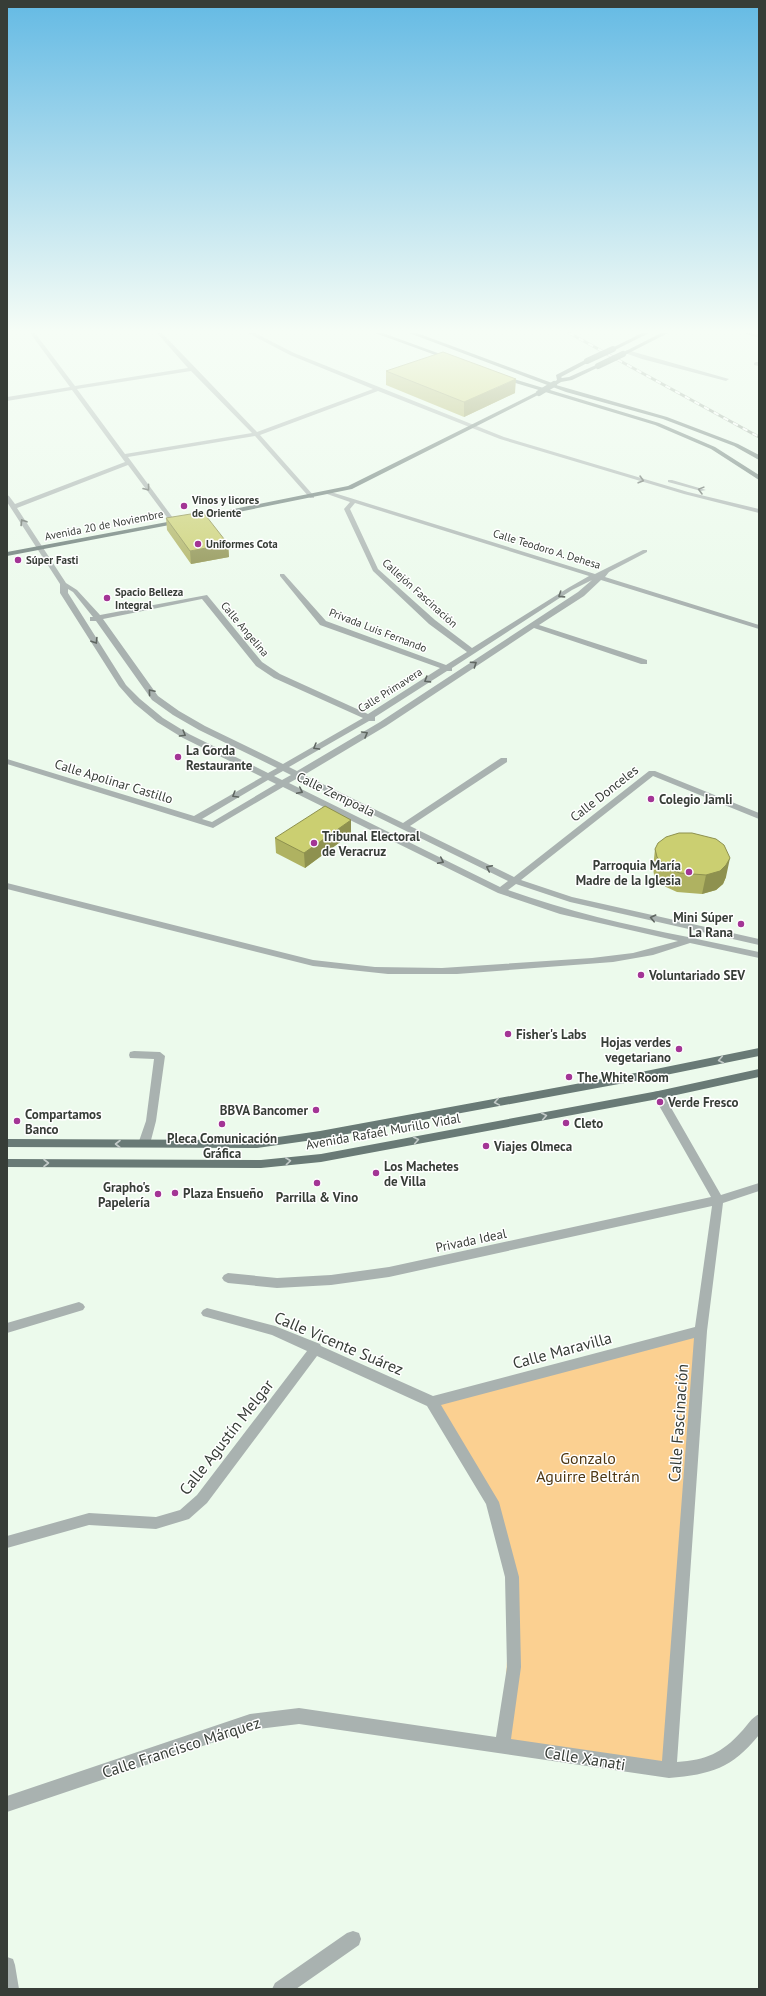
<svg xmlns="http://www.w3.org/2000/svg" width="766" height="1996" font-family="'PT Sans',sans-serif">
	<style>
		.green { fill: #fbd091 }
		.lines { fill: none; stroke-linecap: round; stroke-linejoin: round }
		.minor { fill: #a9b2b0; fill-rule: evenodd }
		.major { fill: #697a76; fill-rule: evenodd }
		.rail-casing { stroke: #95a095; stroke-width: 3 }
		.rail { stroke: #fff; stroke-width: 2; stroke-dasharray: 5.5; stroke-linecap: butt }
		.major-bridge { stroke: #697a76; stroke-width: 6 }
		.wall { fill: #afb261 }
		.shaded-wall { fill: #8e914f }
		.building { fill: #cbcf71; stroke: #8e914f }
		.oneway { stroke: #5f6661 }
		.oneway2 { stroke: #c3cac8 }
		.poi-dot { fill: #a33595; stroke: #fff; stroke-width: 1.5 }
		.labels { text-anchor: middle; stroke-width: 3; stroke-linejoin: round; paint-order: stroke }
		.far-poi-label { font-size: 11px; font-weight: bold; fill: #373d37; stroke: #fff; text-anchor: start }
		.far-street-label { font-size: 11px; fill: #373d37; stroke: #fff }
		.poi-label { font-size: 13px; font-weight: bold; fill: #373d37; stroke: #fff; text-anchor: start }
		.street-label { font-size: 13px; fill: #373d37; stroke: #fff }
		.near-street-label { font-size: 16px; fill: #373d37; stroke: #fff }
		.near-park-label { font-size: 16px; fill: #4e3815; stroke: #fff }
	</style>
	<rect width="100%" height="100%" fill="#ecfaec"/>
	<path class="green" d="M 701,1331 L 669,1770 L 502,1745 L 512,1577 L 492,1502 L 432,1402 Z"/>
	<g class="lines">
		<path class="minor" d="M 30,333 L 35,333 L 75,386 L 188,368 L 157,333 L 162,333 L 257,432 L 373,389 L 290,355 L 248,333 L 255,333 L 294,353 L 504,437 L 688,492 L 759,509 L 759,513 L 684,494 L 500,439 L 378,391 L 260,435 L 314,496 L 314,498 L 310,498 L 255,436 L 128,457 L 176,522 L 176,524 L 172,524 L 128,465 L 17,508 L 66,583 L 77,590 L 100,615 L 207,595 L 262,662 L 280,674 L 368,714 L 440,668 L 320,625 L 280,576 L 280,574 L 284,574 L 326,621 L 446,665 L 467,652 L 429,624 L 373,571 L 344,509 L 350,502 L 327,494 L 327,492 L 331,492 L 595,574 L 643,550 L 647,550 L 647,552 L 609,572 L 605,577 L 759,625 L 759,629 L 601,580 L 584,596 L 539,625 L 647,660 L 647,664 L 641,664 L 534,628 L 386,726 L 304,775 L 403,823 L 501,758 L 507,758 L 507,762 L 410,826 L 514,877 L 649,771 L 655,771 L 759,813 L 759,819 L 653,776 L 521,880 L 572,897 L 759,939 L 759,945 L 570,902 L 516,884 L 508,890 C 567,911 627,925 688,937 L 692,936 L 697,939 L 759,952 L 759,958 L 690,943 L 653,955 L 613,962 L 457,974 L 388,974 L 313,966 L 7,889 L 7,883 L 313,960 L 375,967 L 442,968 L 592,958 L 633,953 L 678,941 L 560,914 L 498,893 L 283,787 L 213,828 L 7,764 L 7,759 L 194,816 L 262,777 L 183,738 L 157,722 L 134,703 L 119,686 L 60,593 L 60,584 L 7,502 L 7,495 L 9,496 L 15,504 L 125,462 L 72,390 L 7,401 L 7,397 L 70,387 ZM 191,371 L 252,433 L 125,454 L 77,389 ZM 355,503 L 589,576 L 568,588 L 472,648 L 435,620 L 378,569 L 350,509 ZM 592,580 L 578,592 L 380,722 L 297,771 L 289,767 L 369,721 L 375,721 L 375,717 L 447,671 L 452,671 L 452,668 L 572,590 ZM 68,589 L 73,592 L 93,617 L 90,617 L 90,621 L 96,621 L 152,700 L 173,715 L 199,730 L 277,768 L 268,773 L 189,734 L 163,718 L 140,699 L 126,685 L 68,593 ZM 202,599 L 256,666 L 274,678 L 363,718 L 283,764 L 205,726 L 179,711 L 158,696 L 103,619 ZM 283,771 L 291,775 L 282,780 L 274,776 ZM 298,778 L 508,881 L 500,887 L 289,783 ZM 268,780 L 276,784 L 212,822 L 202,819 Z
			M 746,333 L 759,334 L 759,338 L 746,334 Z
			M 627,350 L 729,379 L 726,381 L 642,359 L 625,353 L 624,352 Z
			M 756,362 L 759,362 L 759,366 L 754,365 L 754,363 Z
			M 668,480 L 672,480 L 706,490 L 701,491 L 668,482 Z
			M 134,1051 L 160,1052 L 165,1056 L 156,1121 L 150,1144 L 148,1147 L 140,1147 L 138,1144 L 146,1121 L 154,1059 L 130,1058 L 129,1055 L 130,1052 Z
			M 658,1091 L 662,1092 L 721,1195 L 759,1183 L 759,1191 L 723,1203 L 707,1331 L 677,1762 C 706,1760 722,1753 741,1732 C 747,1726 751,1718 759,1714 L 759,1735 C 731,1769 712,1774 669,1778 L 299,1724 L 250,1730 L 7,1812 L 7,1796 L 250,1714 L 299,1708 L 496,1737 L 507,1667 L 505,1577 L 486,1504 L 427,1406 L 317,1356 L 207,1503 L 189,1519 L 156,1529 L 89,1525 L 7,1548 L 7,1536 L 89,1513 L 156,1517 L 180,1510 L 197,1495 L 307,1351 L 272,1335 L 203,1316 L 201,1313 L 203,1310 L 207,1308 L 275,1326 L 320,1344 L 321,1346 L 433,1396 L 695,1327 L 712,1206 L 389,1277 L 331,1285 L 277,1288 L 228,1283 L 224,1281 L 222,1278 L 224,1275 L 228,1273 L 277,1278 L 331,1275 L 389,1267 L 711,1197 L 653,1095 L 654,1092 ZM 694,1338 L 662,1761 L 511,1739 L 521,1667 L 519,1577 L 499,1502 L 441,1405 Z
			M 79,1302 L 83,1304 L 85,1307 L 83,1310 L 7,1333 L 7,1323 Z
			M 353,1931 L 359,1933 L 361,1939 L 359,1945 L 296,1989 L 272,1989 L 275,1983 L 347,1933 Z
			M 7,1957 L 13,1959 L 15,1965 L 19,1989 L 7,1989 Z"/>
		<path class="major" d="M 375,333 L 383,333 L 454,359 L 449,360 Z
			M 409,333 L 417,333 L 552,383 L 557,380 L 556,375 L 585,360 L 589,360 L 589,362 L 561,377 L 562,378 L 569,377 L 596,365 L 601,366 L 572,380 L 561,382 L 556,385 L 667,417 L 738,444 L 759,455 L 759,460 L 734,446 L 663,419 L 566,392 Z
			M 642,333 L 649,333 L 615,350 L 610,349 Z
			M 661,333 L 668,333 L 625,355 L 620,354 Z
			M 504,376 L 659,423 L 715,447 L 759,475 L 759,480 L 711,449 L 655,425 L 502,379 L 501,378 Z
			M 537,392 L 542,393 L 352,489 L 194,521 L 191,519 L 194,517 L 348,486 Z
			M 178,520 L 181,522 L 180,523 L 7,556 L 7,552 Z
			M 759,1048 L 759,1056 L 646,1079 L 320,1139 L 257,1148 L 7,1147 L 7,1139 L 257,1140 L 320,1131 L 646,1071 Z
			M 759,1069 L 759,1077 L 658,1099 L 321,1162 L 261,1168 L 7,1167 L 7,1159 L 261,1160 L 321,1154 L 658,1091 Z"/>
		<defs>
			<path id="rail" d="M 569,333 L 759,437"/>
		</defs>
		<use href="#rail" class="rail-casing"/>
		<use href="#rail" class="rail"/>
		<path class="major-bridge" d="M 587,361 L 613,349
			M 598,366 L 623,354
			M 539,393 L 554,384"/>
	</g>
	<path class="wall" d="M 386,371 L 515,393 L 464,417 L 386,385 Z
		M 166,518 L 228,544 L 229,557 L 191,564 L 167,530 Z
		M 351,820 L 351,834 L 305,868 L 276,853 L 275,838 Z
		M 655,849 L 726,877 L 723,884 L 716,890 L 702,894 L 677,892 L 666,887 L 654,875 L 653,868 Z"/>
	<path class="shaded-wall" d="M 516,379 L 515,393 L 464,417 L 464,402 Z
		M 228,544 L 229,557 L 191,564 L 190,551 Z
		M 351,820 L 351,834 L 305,868 L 304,853 Z
		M 730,858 L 726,877 L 723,884 L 716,890 L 702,894 L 706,875 Z"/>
	<path class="building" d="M 443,352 L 516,379 L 464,402 L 386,371 Z
		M 203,512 L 228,544 L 190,551 L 166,518 Z
		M 325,806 L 351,820 L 304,853 L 275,838 Z
		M 679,833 L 692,833 L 716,839 L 724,845 L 730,858 L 726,865 L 720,871 L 706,875 L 680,873 L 668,869 L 657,857 L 655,849 L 658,843 L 666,837 Z"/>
	<defs><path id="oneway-chevron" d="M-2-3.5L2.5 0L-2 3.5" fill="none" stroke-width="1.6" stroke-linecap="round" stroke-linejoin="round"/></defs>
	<g class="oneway">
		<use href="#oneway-chevron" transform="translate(641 480) rotate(16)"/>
		<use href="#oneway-chevron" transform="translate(147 488) rotate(52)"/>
		<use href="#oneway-chevron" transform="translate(701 490) rotate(-165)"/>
		<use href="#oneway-chevron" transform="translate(23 522) rotate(-122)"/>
		<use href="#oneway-chevron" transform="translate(561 595) rotate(147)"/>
		<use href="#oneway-chevron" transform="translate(95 641) rotate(58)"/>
		<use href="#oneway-chevron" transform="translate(474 664) rotate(-34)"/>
		<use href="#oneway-chevron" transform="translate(427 680) rotate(148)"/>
		<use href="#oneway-chevron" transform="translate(151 692) rotate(-130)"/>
		<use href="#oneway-chevron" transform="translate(183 734) rotate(30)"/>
		<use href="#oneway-chevron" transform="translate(365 734) rotate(-30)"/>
		<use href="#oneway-chevron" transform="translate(316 747) rotate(150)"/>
		<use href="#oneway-chevron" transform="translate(300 791) rotate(26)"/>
		<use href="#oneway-chevron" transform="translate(235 795) rotate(149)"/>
		<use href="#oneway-chevron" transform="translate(441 861) rotate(26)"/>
		<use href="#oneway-chevron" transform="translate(489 868) rotate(-154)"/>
		<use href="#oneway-chevron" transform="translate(653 918) rotate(-167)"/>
	</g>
	<g class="oneway2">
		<use href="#oneway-chevron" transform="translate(721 1060) rotate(169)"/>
		<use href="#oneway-chevron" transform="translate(497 1102) rotate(170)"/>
		<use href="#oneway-chevron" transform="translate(544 1116) rotate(-11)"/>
		<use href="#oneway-chevron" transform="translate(416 1140) rotate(-11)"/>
		<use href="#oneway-chevron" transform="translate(118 1144) rotate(-180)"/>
		<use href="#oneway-chevron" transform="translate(288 1161) rotate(-6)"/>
		<use href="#oneway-chevron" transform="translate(46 1163)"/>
	</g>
	<linearGradient id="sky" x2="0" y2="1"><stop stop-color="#64bae4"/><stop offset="0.54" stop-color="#f6fdf6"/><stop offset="1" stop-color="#f6fdf6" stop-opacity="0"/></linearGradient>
	<rect width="766" height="613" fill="url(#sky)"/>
	<g class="poi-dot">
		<circle cx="184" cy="506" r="4"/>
		<circle cx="198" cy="544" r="4"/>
		<circle cx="18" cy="560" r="4"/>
		<circle cx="107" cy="598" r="4"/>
		<circle cx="178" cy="757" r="4"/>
		<circle cx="651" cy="799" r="4"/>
		<circle cx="314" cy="843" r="4"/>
		<circle cx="689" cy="872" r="4"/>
		<circle cx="741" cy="924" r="4"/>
		<circle cx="641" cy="975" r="4"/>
		<circle cx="508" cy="1034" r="4"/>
		<circle cx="679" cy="1049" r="4"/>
		<circle cx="569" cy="1077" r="4"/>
		<circle cx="660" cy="1102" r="4"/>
		<circle cx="316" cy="1110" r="4"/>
		<circle cx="17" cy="1121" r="4"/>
		<circle cx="566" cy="1123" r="4"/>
		<circle cx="222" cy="1124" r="4"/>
		<circle cx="486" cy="1146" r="4"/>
		<circle cx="376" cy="1173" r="4"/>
		<circle cx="317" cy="1183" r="4"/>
		<circle cx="175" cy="1193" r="4"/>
		<circle cx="158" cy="1194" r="4"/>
	</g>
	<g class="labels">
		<g class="far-poi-label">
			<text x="192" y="504">Vinos y licores<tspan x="192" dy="13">de Oriente</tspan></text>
			<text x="206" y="548">Uniformes Cota</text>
			<text x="26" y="564">Súper Fasti</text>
			<text x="115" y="596">Spacio Belleza<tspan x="115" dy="13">Integral</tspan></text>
		</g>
		<g class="far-street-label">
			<text transform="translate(104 525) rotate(-11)" y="4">Avenida 20 de Noviembre</text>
			<text transform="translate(547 549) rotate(17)" y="4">Calle Teodoro A. Dehesa</text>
			<text transform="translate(420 593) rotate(42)" y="4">Callejón Fascinación</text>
			<text transform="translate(245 629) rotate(50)" y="4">Calle Angelina</text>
			<text transform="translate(378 630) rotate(21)" y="4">Privada Luis Fernando</text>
			<text transform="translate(390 690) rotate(-32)" y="4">Calle Primavera</text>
		</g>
		<g class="poi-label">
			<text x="186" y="755">La Gorda<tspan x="186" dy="15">Restaurante</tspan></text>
			<text x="659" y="804">Colegio Jamli</text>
			<text x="322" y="841">Tribunal Electoral<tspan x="322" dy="15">de Veracruz</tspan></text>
			<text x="681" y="870" text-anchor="end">Parroquia María<tspan x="681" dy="15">Madre de la Iglesia</tspan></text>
			<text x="733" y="922" text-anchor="end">Mini Súper<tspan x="733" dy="15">La Rana</tspan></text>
			<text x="649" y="980">Voluntariado SEV</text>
			<text x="516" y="1039">Fisher's Labs</text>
			<text x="671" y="1047" text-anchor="end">Hojas verdes<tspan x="671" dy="15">vegetariano</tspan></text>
			<text x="577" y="1082">The White Room</text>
			<text x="668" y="1107">Verde Fresco</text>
			<text x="308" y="1115" text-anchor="end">BBVA Bancomer</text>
			<text x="25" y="1119">Compartamos<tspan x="25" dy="15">Banco</tspan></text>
			<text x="574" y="1128">Cleto</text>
			<text x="222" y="1143" text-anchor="middle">Pleca Comunicación<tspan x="222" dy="15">Gráfica</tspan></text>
			<text x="494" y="1151">Viajes Olmeca</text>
			<text x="384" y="1171">Los Machetes<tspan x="384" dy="15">de Villa</tspan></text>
			<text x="150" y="1192" text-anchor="end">Grapho's<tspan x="150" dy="15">Papelería</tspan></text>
			<text x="183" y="1198">Plaza Ensueño</text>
			<text x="317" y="1202" text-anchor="middle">Parrilla &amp; Vino</text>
		</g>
		<g class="street-label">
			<text transform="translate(114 781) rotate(17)" y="5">Calle Apolinar Castillo</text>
			<text transform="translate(604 793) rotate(-38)" y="5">Calle Donceles</text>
			<text transform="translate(336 794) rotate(26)" y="5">Calle Zempoala</text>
			<text transform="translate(383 1131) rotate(-10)" y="5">Avenida Rafaél Murillo Vidal</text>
			<text transform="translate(471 1240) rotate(-12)" y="5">Privada Ideal</text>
		</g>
		<g class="near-street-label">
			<text transform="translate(339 1343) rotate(23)" y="6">Calle Vicente Suárez</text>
			<text transform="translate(562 1350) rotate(-15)" y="6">Calle Maravilla</text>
			<text transform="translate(678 1423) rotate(-86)" y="6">Calle Fascinación</text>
			<text transform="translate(226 1437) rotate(-52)" y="6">Calle Agustín Melgar</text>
			<text transform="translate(181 1747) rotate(-18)" y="6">Calle Francisco Márquez</text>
			<text transform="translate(585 1758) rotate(9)" y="6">Calle Xanati</text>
		</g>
		<g class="near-park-label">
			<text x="588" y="1464">Gonzalo<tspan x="588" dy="18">Aguirre Beltrán</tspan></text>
		</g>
	</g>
	<rect width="766" height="1996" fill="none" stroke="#373d37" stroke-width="16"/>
</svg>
